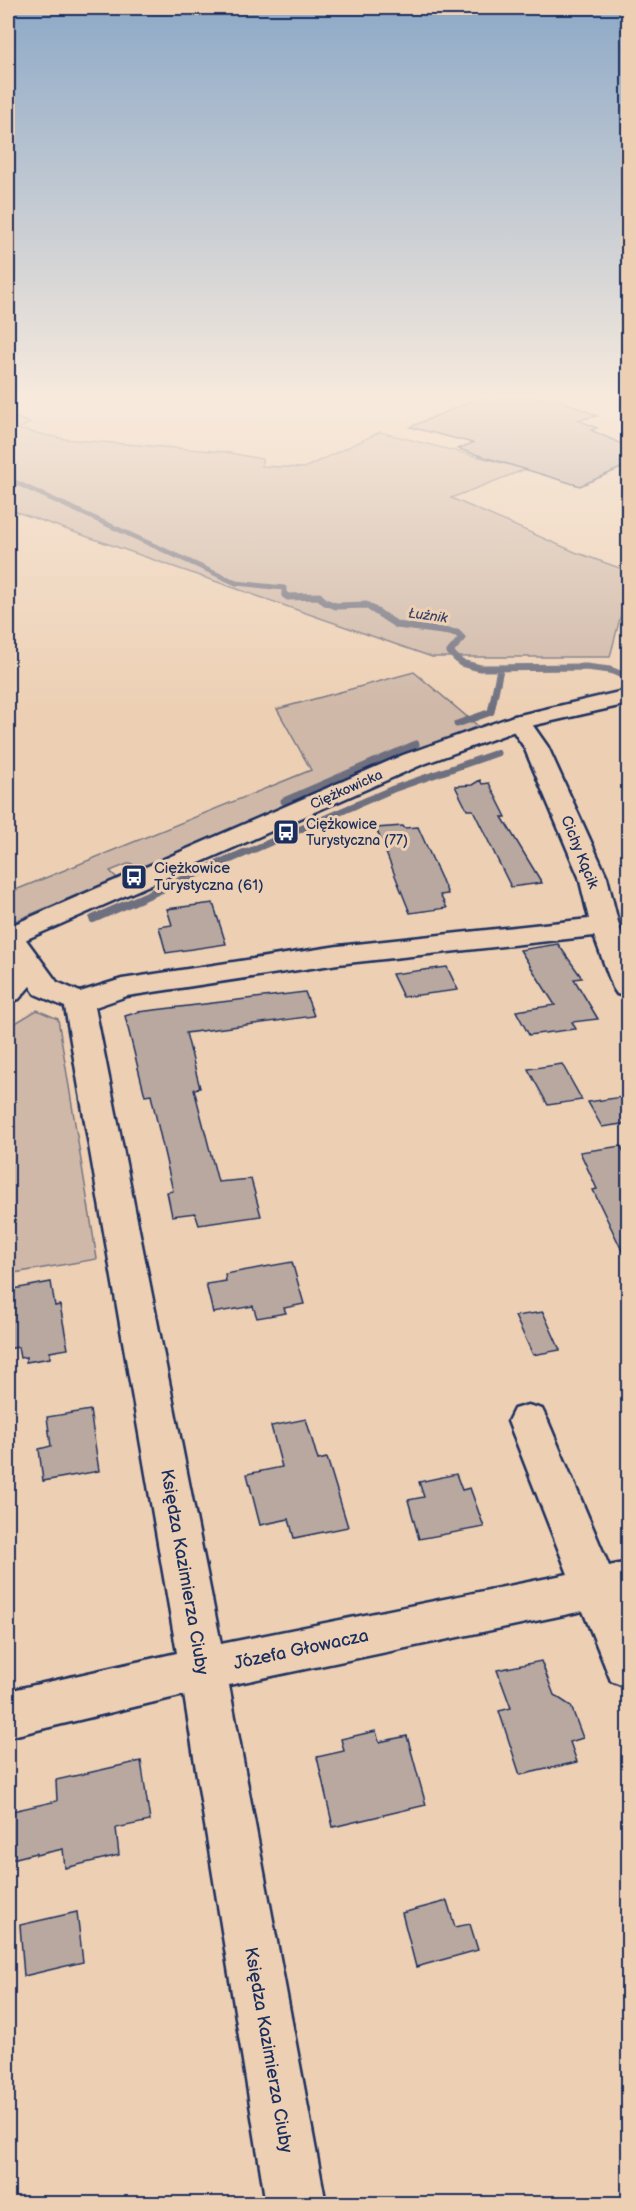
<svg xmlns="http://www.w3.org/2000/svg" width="636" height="2211" font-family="'Balsamiq Sans',sans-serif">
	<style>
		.green { fill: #cfb8a8; stroke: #757483; stroke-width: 1.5 }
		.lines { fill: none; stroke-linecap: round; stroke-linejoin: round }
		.stream-far2 { stroke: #6e6f80; stroke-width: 5 }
		.stream-far1 { stroke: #6e6f80; stroke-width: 7 }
		.stream { stroke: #6e6f80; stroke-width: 8 }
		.building { fill: #b9a89f; stroke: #1b2f5e; stroke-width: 1.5 }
		.street-casing { stroke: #1b2f5e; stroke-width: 5 }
		.secondary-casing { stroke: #1b2f5e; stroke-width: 5 }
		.street { fill: #edd0b4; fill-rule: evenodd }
		.secondary { fill: #edd0b4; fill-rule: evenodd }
		.labels { text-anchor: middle; stroke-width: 6; stroke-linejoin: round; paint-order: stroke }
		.far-water-label { font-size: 14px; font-style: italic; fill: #374469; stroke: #edd0b4 }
		.far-street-label { font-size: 14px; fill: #1b2f5e; stroke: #edd0b4 }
		.far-poi-label { font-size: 14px; fill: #1b2f5e; stroke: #edd0b4; text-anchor: start }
		.street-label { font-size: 15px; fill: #1b2f5e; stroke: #edd0b4 }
		.poi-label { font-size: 15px; fill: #1b2f5e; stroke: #edd0b4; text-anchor: start }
		.near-street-label { font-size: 18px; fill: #1b2f5e; stroke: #edd0b4 }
	</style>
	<rect width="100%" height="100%" fill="#edd0b4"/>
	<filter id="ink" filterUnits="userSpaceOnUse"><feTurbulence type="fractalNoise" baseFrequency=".0167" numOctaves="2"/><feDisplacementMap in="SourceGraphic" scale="12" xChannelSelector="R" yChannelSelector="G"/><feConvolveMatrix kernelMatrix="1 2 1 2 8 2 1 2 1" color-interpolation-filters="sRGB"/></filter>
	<g filter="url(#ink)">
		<path class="green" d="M 8,415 L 30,423 L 17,429 L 64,439 L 225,452 L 262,459 L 262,466 L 304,468 L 380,432 L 526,469 L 451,498 L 575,552 L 628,571 L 628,602 L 622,610 L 610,657 L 432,657 L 8,509 Z
			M 414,672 L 478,726 L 333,785 L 139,868 L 130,863 L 110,871 L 117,878 L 8,924 L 8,893 L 311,770 L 277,709 Z
			M 37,1010 L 58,1019 L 97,1259 L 8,1274 L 8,1034 L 12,1025 Z"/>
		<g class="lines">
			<path class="stream-far2" d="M 616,398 L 628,404
				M 8,479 L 236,583 L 284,588 L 284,594 L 287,596
				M 306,596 L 319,596"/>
			<path class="stream-far1" d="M 285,595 L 288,597 L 319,596 L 325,602 L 336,606 L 366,605 L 397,625 L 457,633 L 462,638 L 450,652 L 461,663 L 480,668 L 586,667 L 610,670 L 628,677
				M 457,724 L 491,712 L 500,669
				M 284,801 L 416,744
				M 241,855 L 393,789 L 497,753"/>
			<path class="stream" d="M 93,919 L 244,853"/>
		</g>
		<path class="building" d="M 479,398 L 556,398 L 597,416 L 578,420 L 597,428 L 591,430 L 628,447 L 628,465 L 580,486 L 458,449 L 473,443 L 410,427 Z
			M 480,780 L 482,784 L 489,783 L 506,817 L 502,817 L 542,883 L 511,887 L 473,810 L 467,810 L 455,786 L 472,785 Z
			M 403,826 L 404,828 L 418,827 L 448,894 L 440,895 L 447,908 L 410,913 L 376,828 Z
			M 213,903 L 226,944 L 166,953 L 159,927 L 172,925 L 167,909 Z
			M 558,944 L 582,978 L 574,979 L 598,1019 L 572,1022 L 576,1029 L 529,1035 L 516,1011 L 555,1005 L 520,950 Z
			M 447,967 L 458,990 L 403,997 L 392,974 Z
			M 305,992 L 314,1016 L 186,1033 L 200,1088 L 194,1089 L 218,1182 L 251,1179 L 261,1216 L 199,1225 L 195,1213 L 172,1216 L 167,1192 L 173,1191 L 151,1095 L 145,1096 L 125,1016 L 138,1012 Z
			M 562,1064 L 582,1100 L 548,1105 L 528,1069 Z
			M 622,1097 L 628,1108 L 628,1123 L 602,1127 L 588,1102 Z
			M 621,1146 L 628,1160 L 628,1263 L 593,1190 L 597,1189 L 580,1152 Z
			M 292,1262 L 304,1304 L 284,1308 L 286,1313 L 257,1318 L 253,1306 L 213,1313 L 206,1284 L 226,1281 L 225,1274 Z
			M 51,1282 L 55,1306 L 60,1305 L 68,1349 L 50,1352 L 50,1358 L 26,1362 L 26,1357 L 20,1358 L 18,1347 L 8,1349 L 8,1290 Z
			M 543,1312 L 560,1350 L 533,1355 L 515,1316 Z
			M 90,1410 L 99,1471 L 43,1481 L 39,1449 L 51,1446 L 47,1417 Z
			M 306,1419 L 318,1460 L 327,1458 L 348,1527 L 294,1538 L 289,1519 L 260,1525 L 247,1474 L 282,1467 L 271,1426 Z
			M 456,1474 L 462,1490 L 470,1488 L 484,1527 L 419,1539 L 408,1500 L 424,1497 L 419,1482 Z
			M 541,1661 L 554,1695 L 571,1706 L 583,1738 L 570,1742 L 577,1762 L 520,1775 L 499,1711 L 511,1708 L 497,1670 Z
			M 376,1731 L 379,1742 L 407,1736 L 426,1805 L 333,1827 L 317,1757 L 344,1751 L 341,1739 Z
			M 141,1761 L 150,1821 L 116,1828 L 119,1855 L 65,1868 L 63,1849 L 36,1855 L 36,1853 L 8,1860 L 8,1812 L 57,1801 L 56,1780 Z
			M 447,1901 L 455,1927 L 470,1924 L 478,1950 L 416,1967 L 402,1913 Z
			M 77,1912 L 83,1962 L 24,1976 L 20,1925 Z"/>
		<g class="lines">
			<defs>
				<path id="street" d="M 519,715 L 527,717 L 548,747 L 607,877 L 619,926 L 628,950 L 628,997 L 617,994 L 613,988 L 594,936 L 338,964 L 127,996 L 95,1007 L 221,1644 L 568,1574 L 508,1421 L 514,1409 L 528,1405 L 542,1409 L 548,1421 L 609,1566 L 628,1562 L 628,1602 L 625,1603 L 628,1612 L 628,1688 L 611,1681 L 583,1611 L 229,1685 L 326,2204 L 266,2204 L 184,1695 L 8,1737 L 8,1691 L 177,1653 L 65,1007 L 35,994 L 30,986 L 19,999 L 8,1002 L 8,975 L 15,966 L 8,955 L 8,928 L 19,930 L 57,982 L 80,992 L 122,979 L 338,946 L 589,919 L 579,877 L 524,747 L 507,722 L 511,717 Z"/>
				<path id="secondary" d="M 628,690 L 628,704 L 526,727 L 421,765 L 18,943 L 8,946 L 8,927 L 403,755 L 511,717 Z"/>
			</defs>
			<use href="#street" class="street-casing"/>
			<use href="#secondary" class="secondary-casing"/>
			<use href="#street" class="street"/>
			<use href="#secondary" class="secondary"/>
		</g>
	</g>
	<linearGradient id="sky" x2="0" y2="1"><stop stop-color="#8da9c7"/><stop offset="0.56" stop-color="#f7eadd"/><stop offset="1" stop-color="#f7eadd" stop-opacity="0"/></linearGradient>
	<rect width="636" height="708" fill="url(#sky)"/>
	<defs>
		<symbol id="bus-square" viewBox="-11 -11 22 22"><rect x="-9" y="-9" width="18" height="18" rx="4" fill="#1b2f5e" stroke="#edd0b4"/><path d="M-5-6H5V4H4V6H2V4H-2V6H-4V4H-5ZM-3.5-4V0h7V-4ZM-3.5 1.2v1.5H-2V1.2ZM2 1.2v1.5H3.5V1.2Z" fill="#fff"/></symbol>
	</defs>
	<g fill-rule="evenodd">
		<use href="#bus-square" x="271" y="817" width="30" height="30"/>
		<use href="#bus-square" x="119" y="862" width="30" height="30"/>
	</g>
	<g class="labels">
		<g class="far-water-label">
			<text transform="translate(428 615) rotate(8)" y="5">Łużnik</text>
		</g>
		<g class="far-street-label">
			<text transform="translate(346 789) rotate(-24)" y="5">Ciężkowicka</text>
		</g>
		<g class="far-poi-label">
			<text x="306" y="829">Ciężkowice<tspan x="306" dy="16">Turystyczna (77)</tspan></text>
		</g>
		<g class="street-label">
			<text transform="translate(580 852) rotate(68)" y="5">Cichy Kącik</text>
		</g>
		<g class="poi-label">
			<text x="154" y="873">Ciężkowice<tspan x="154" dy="17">Turystyczna (61)</tspan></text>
		</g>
		<g class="near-street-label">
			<text transform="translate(185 1572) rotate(80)" y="6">Księdza Kazimierza Ciuby</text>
			<text transform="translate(301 1649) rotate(-12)" y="6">Józefa Głowacza</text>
			<text transform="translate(269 2050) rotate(80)" y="6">Księdza Kazimierza Ciuby</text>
		</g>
	</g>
	<rect width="636" height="2211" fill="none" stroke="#edd0b4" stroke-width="30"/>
	<rect x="15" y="15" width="606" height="2181" fill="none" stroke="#1b2f5e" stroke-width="2" filter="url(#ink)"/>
</svg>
